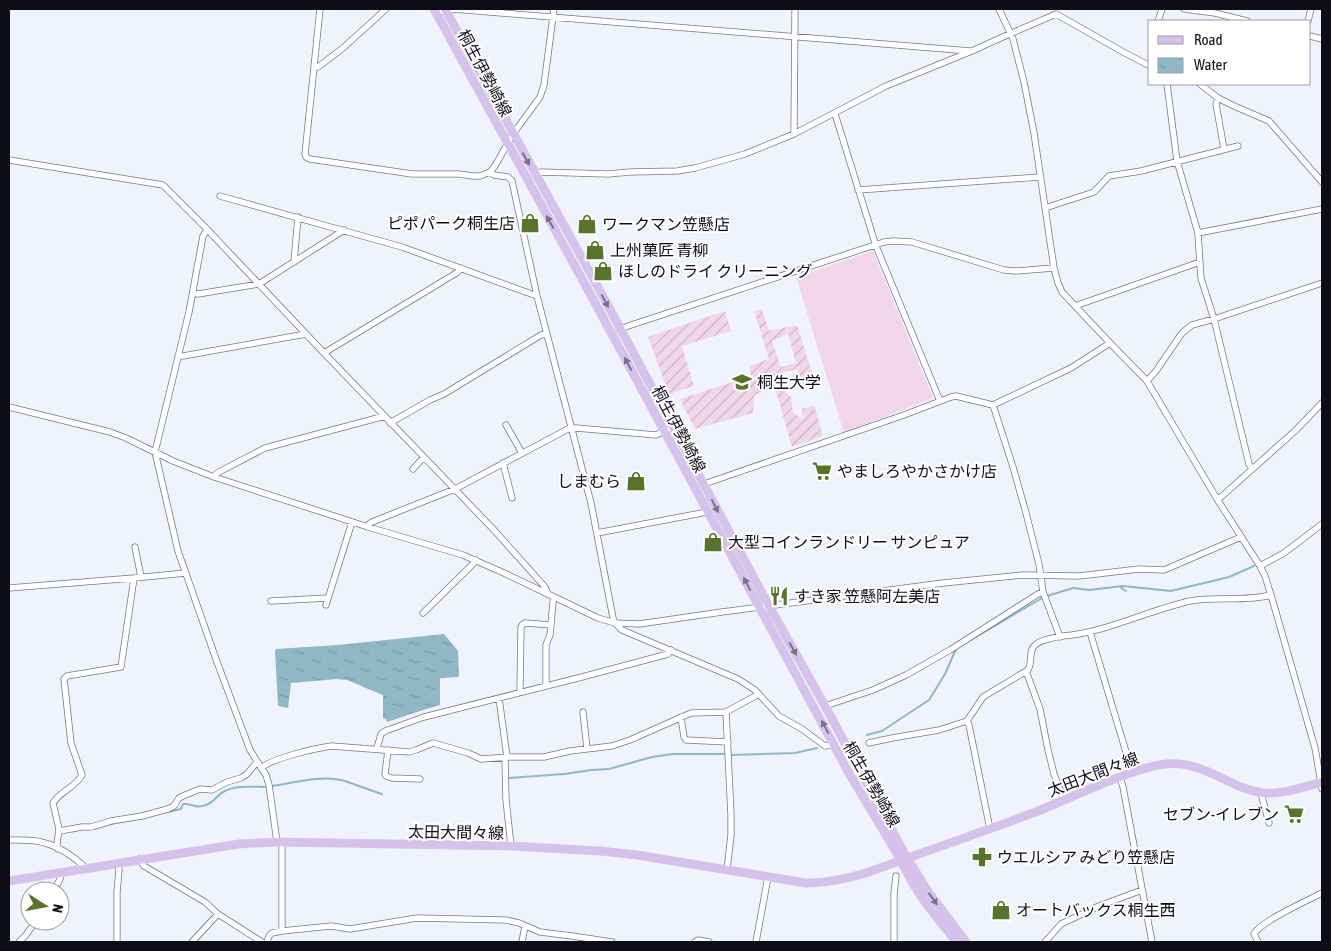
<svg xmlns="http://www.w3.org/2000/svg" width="1331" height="951" font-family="'Asap Condensed','Noto Sans JP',sans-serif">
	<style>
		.garden { fill: url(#garden-furrows); fill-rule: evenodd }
		.pitch { fill: #f1d5ea }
		.water { fill: url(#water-ripples) }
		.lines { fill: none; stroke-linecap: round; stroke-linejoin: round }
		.stream { stroke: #8eb8c4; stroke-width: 2 }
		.minor-casing { stroke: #72778e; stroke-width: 7 }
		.major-casing { stroke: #d3d3d5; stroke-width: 9 }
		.minor { stroke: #fff; stroke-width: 5.5 }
		.major { stroke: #d6c1ed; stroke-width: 8 }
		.oneway { fill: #7b708c }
		.labels { text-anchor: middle; stroke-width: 4; stroke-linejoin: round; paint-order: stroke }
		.street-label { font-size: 16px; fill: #0c0d16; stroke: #fff }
		.poi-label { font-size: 16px; fill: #0c0d16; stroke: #fff; text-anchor: start }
	</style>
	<defs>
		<pattern id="garden-furrows" width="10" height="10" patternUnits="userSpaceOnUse" patternTransform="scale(1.25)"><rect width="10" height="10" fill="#f1d5ea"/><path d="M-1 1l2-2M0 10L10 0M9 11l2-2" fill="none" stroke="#cdb6c8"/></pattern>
		<pattern id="water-ripples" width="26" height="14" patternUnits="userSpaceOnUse" patternTransform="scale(1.25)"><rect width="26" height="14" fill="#8eb8c4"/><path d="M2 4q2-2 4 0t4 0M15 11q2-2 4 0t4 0" fill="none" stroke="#799da8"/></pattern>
	</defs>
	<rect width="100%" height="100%" fill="#f0f3fd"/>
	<path class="garden" d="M 762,310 L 769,331 L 797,325 L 815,382 L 803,384 L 797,369 L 782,373 L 784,379 L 754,396 L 753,413 L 695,429 L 680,399 L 751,376 L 750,366 L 769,359 L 754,311 ZM 788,334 L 796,363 L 781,367 L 772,341 Z
		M 725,311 L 731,331 L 682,346 L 694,386 L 669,394 L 648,337 Z
		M 780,388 L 791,397 L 793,412 L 803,420 L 802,409 L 814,405 L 823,436 L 792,447 L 776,391 Z"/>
	<path class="pitch" d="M 873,251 L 933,398 L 844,433 L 796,277 Z"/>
	<path class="water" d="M 444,634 L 458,651 L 459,676 L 458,677 L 440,678 L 440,705 L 426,709 L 387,722 L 386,719 L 383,718 L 383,695 L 347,680 L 337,679 L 291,683 L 288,708 L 278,706 L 275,651 L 276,649 L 338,645 Z"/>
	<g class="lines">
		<path class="stream" d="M 1120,587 L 1126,591
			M 1047,596 L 1073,588 L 1089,590 L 1123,586 L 1171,591 L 1229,577 L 1254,566
			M 964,644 L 1042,598
			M 867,735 L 882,731 L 929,700 L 945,674 L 956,649
			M 730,755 L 795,753 L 817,748
			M 509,778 L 564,774 L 591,770 L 609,769 L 652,757 L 673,754 L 726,754
			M 272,786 C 293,783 321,775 341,780 C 355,784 369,790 382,794
			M 167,812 L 181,809 L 183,804 C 190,803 195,808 202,806 C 213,805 216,795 225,791 C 236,785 253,787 265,787
			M 94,829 L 115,823 L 143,818"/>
		<defs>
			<path id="minor" d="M 320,9 L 305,154 L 306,157 L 310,159 L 412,174 L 459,174 L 473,176 L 480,176 L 490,172 L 495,166 L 513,134 L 540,97 L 544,85 L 554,9
				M 999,9 L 1013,39 L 1024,82 L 1034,133 L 1054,268 L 1058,283 L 1062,292 L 1110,343 L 1147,381 L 1217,499 L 1260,566 L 1265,576 L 1271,595 L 1315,748 L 1322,789
				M 1184,9 L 1215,13 L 1247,21
				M 436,12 L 453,9 L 970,51
				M 1158,21 L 1162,9
				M 1308,21 L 1311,9
				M 1310,36 L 1322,39
				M 314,67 L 318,67 L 343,48 L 386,9
				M 1167,84 L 1177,161 L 1198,233 L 1200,265 L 1201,278 L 1214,319 L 1249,464 L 1252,469
				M 1200,84 L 1218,98 L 1234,106 L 1269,121 L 1322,182
				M 1218,98 L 1216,104 L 1224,149
				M 835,114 L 876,246 L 940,401
				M 794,134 L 795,9
				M 9,160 L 163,185 L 203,225 L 324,353 L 494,530 L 545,587 L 548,594
				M 490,172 L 494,175 L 508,177 L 512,181 L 537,296 L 591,503 L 613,618 L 615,623 L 622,630 L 738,679 L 755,690 L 779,716 L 802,729 L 825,746 L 834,745
				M 535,175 L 541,172 L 608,174 L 630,172 L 677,171 L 695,168 L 745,154 L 794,134 L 886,86 L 972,51 L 1005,36 L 1056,14 L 1125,53 L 1150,66
				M 858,190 L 1040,177
				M 220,196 L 402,247 L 537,296
				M 1045,208 L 1094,192 L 1109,176 L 1141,171 L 1238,146
				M 207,230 L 203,236 L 189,312 L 155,452 L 178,551 L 217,662 L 250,750 L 266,775 L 269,785 L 277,842
				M 1198,233 L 1322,209
				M 294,262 L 298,217
				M 193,293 L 198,294 L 259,284 L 344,230
				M 1075,306 L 1200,262
				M 619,329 L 884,242 L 893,241 L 912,242 L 1004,270 L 1016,271 L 1054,268
				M 324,353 L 458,272 L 461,268
				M 178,356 L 183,356 L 306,334
				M 1147,381 L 1156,371 L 1182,333 L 1192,325 L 1214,319 L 1322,283
				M 993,405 L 1013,467 L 1026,513 L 1039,564 L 1043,592 L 1060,637
				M 9,407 L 110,432 L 126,438 L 173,461 L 214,477 L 368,527 L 463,555 L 504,573 L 598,618 L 615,623 L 639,624 L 722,612 L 943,583 L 1023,575 L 1079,576 L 1139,569 L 1164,570 L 1241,537
				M 390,423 L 430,400 L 444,394 L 541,335 L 547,334
				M 506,425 L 522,453
				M 503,463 L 512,498
				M 413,469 L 424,457
				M 214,477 L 217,473 L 265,448 L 385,416
				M 704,484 L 904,415 L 951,397 L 956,396 L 993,405 L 1071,368 L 1110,343
				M 1217,499 L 1221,497 L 1295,431 L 1322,403
				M 368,527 L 369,524 L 372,522 L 455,489 L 568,429 L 576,428 L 656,435 L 673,427
				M 597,533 L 702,513 L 708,511
				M 135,547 L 141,577
				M 1260,566 L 1284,553 L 1322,524
				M 9,588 L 134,578 L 186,573
				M 271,601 L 328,598
				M 326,605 L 352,522
				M 423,613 L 473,564 L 476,560
				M 1090,632 L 1132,772
				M 1026,671 L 1040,709 L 1048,750 L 1054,774 L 1064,800
				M 546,686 L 546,645 L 550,635 L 553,602 L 554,597
				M 520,692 L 521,627 L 523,624 L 525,623 L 551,625
				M 499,698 L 507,757
				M 825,706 L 873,690 L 906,675 L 950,650 L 1038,594 L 1043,592
				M 583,712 L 587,749
				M 726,712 L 731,815 L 731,835 L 727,870
				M 681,717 L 684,737 L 686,740 L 728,742
				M 967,721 L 969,725 L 990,829
				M 869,743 L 892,738 L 939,730 L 967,721 L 983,697 L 1028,670 C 1033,661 1028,651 1035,645 C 1043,638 1062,636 1072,635 C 1113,629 1150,610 1190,601 C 1217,596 1245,602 1271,595
				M 377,748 L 381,734 L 385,731 L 424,717 L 578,678 L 668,654 L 671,650
				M 388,750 L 385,774 L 386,776 L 392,778 L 420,779
				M 505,758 L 506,800 L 511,846
				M 261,768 C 273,758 316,748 332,746 L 409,752 L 416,750 L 433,743 L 468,753 L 481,759 L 510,757 L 544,757 L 570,751 L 612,746 L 630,740 L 691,713 L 726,712 L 759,694
				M 1120,777 L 1123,787 L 1152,942
				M 1263,793 L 1262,797 L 1269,823
				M 60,831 L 82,827 L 91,827 L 111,821 L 142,816 L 168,809 L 174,806 L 179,798 L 183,796 L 200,789 L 212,790 L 227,782 L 241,778 L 247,774 L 257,762
				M 9,840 C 20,840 34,839 45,843 C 60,847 75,858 86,868
				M 282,843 L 282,931
				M 58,849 L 57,844 L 59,829 L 53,803 C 59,792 76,787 82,775 L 71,743 L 64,679 L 67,676 L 121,667 L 134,578
				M 139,859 L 144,866 L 205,902 L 218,914 L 262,942
				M 54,891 L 60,879 L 62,872
				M 19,942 L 26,935 L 36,921
				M 117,942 L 117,892 L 119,870 L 118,863
				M 192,942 L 218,914
				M 267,942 L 269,936 L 272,933 L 282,931 L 331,926 L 350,929 L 417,918 L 506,920 L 519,923 L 540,932 L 572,936 L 612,942
				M 522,942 L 525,926
				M 695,942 L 698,940 L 709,942
				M 756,942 L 768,877
				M 894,942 L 894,893 L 896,876
				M 1045,942 L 1061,924 L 1099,906 L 1142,890
				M 1258,942 L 1254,934 C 1260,922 1308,900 1322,893"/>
			<path id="major" d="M 434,9 L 593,299 L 850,775 L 901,860 C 914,891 936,917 957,942
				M 445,9 L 605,300 L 769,606 L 825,706 L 907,858 L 929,893 L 966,942
				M 9,881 L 239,844 L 277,842 L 511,846 L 600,851 L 637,855 L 806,883 C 827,883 846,879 866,873 C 923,852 981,833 1038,811 C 1058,803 1077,794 1097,786 C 1120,777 1142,767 1166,764 C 1204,760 1228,788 1263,793 C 1281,795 1304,787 1322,782"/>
		</defs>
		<use href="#minor" class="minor-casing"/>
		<use href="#major" class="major-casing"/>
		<use href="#minor" class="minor"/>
		<use href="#major" class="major"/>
	</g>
	<defs><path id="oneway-solid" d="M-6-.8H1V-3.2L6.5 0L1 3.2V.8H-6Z" transform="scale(1.25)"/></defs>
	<g class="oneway">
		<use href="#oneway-solid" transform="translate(526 159) rotate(61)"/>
		<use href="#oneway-solid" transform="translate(550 222) rotate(-119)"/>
		<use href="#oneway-solid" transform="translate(605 301) rotate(62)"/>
		<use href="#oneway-solid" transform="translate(628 364) rotate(-118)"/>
		<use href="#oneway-solid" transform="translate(715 506) rotate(63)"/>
		<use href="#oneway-solid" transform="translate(747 584) rotate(-118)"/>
		<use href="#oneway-solid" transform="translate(793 649) rotate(61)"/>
		<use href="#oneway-solid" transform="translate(825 727) rotate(-118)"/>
		<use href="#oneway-solid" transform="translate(933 899) rotate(54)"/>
	</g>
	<defs>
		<symbol id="shop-bare" viewBox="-9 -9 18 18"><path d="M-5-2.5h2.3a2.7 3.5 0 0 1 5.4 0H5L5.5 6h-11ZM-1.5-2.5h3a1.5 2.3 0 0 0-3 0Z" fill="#57752a" stroke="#fff" stroke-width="2.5" paint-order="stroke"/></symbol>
		<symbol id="university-bare" viewBox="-9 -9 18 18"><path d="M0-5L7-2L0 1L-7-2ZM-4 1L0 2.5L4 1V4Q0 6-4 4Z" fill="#57752a" stroke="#fff" stroke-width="2.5" paint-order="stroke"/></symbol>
		<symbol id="supermarket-bare" viewBox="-9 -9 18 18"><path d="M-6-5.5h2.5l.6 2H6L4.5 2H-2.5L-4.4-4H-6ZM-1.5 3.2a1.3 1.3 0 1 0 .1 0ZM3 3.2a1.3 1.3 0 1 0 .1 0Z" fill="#57752a" stroke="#fff" stroke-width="2.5" paint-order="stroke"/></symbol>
		<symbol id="restaurant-bare" viewBox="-9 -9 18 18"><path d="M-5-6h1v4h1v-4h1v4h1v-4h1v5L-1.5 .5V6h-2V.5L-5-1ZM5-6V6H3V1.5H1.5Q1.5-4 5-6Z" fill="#57752a" stroke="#fff" stroke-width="2.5" paint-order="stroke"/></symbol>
		<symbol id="pharmacy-bare" viewBox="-9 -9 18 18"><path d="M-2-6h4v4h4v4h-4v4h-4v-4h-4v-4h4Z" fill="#57752a" stroke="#fff" stroke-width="2.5" paint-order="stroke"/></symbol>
	</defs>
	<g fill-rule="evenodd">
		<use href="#shop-bare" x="516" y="209" width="28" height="28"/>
		<use href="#shop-bare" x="573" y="210" width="28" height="28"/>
		<use href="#shop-bare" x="581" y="236" width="28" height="28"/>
		<use href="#shop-bare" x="589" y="257" width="28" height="28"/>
		<use href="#university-bare" x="728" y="368" width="28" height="28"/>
		<use href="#supermarket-bare" x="808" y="457" width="28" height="28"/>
		<use href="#shop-bare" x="622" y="467" width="28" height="28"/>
		<use href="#shop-bare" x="699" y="528" width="28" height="28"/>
		<use href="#restaurant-bare" x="765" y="582" width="28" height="28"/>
		<use href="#supermarket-bare" x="1280" y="800" width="28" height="28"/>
		<use href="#pharmacy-bare" x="968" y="843" width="28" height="28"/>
		<use href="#shop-bare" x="987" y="896" width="28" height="28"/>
	</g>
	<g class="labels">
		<g class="street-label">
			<text transform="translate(485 73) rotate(62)" y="6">桐生伊勢崎線</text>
			<text transform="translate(679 429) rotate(62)" y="6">桐生伊勢崎線</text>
			<text transform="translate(1093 774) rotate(-21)" y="6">太田大間々線</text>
			<text transform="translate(872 784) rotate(60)" y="6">桐生伊勢崎線</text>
			<text transform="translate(456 832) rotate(1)" y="6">太田大間々線</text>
		</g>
		<g class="poi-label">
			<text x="515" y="229" text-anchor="end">ピポパーク桐生店</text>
			<text x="602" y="230">ワークマン笠懸店</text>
			<text x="610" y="256">上州菓匠 青柳</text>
			<text x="618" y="277">ほしのドライ クリーニング</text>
			<text x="757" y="388">桐生大学</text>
			<text x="837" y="477">やましろやかさかけ店</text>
			<text x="621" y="487" text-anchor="end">しまむら</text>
			<text x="728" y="548">大型コインランドリー サンピュア</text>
			<text x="794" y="602">すき家 笠懸阿左美店</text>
			<text x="1279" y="820" text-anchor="end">セブン-イレブン</text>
			<text x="997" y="863">ウエルシア みどり笠懸店</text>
			<text x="1016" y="916">オートバックス桐生西</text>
		</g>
	</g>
	<rect width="1331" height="951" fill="none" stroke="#0c0d16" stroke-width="20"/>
	<rect x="1148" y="20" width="162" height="65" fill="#ffffff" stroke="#9e9ea2"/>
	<rect x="1158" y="36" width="25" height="8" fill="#d6c1ed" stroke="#9e9ea2"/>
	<text x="1194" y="45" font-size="15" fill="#0c0d16">Road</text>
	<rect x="1158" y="58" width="25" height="15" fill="url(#water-ripples)" stroke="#9e9ea2"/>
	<text x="1194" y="70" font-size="15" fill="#0c0d16">Water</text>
	<g transform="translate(45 906) rotate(101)"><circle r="24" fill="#ffffff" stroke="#9e9ea2"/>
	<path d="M0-4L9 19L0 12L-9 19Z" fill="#57752a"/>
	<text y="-8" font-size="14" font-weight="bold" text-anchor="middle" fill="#0c0d16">N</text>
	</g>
</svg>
